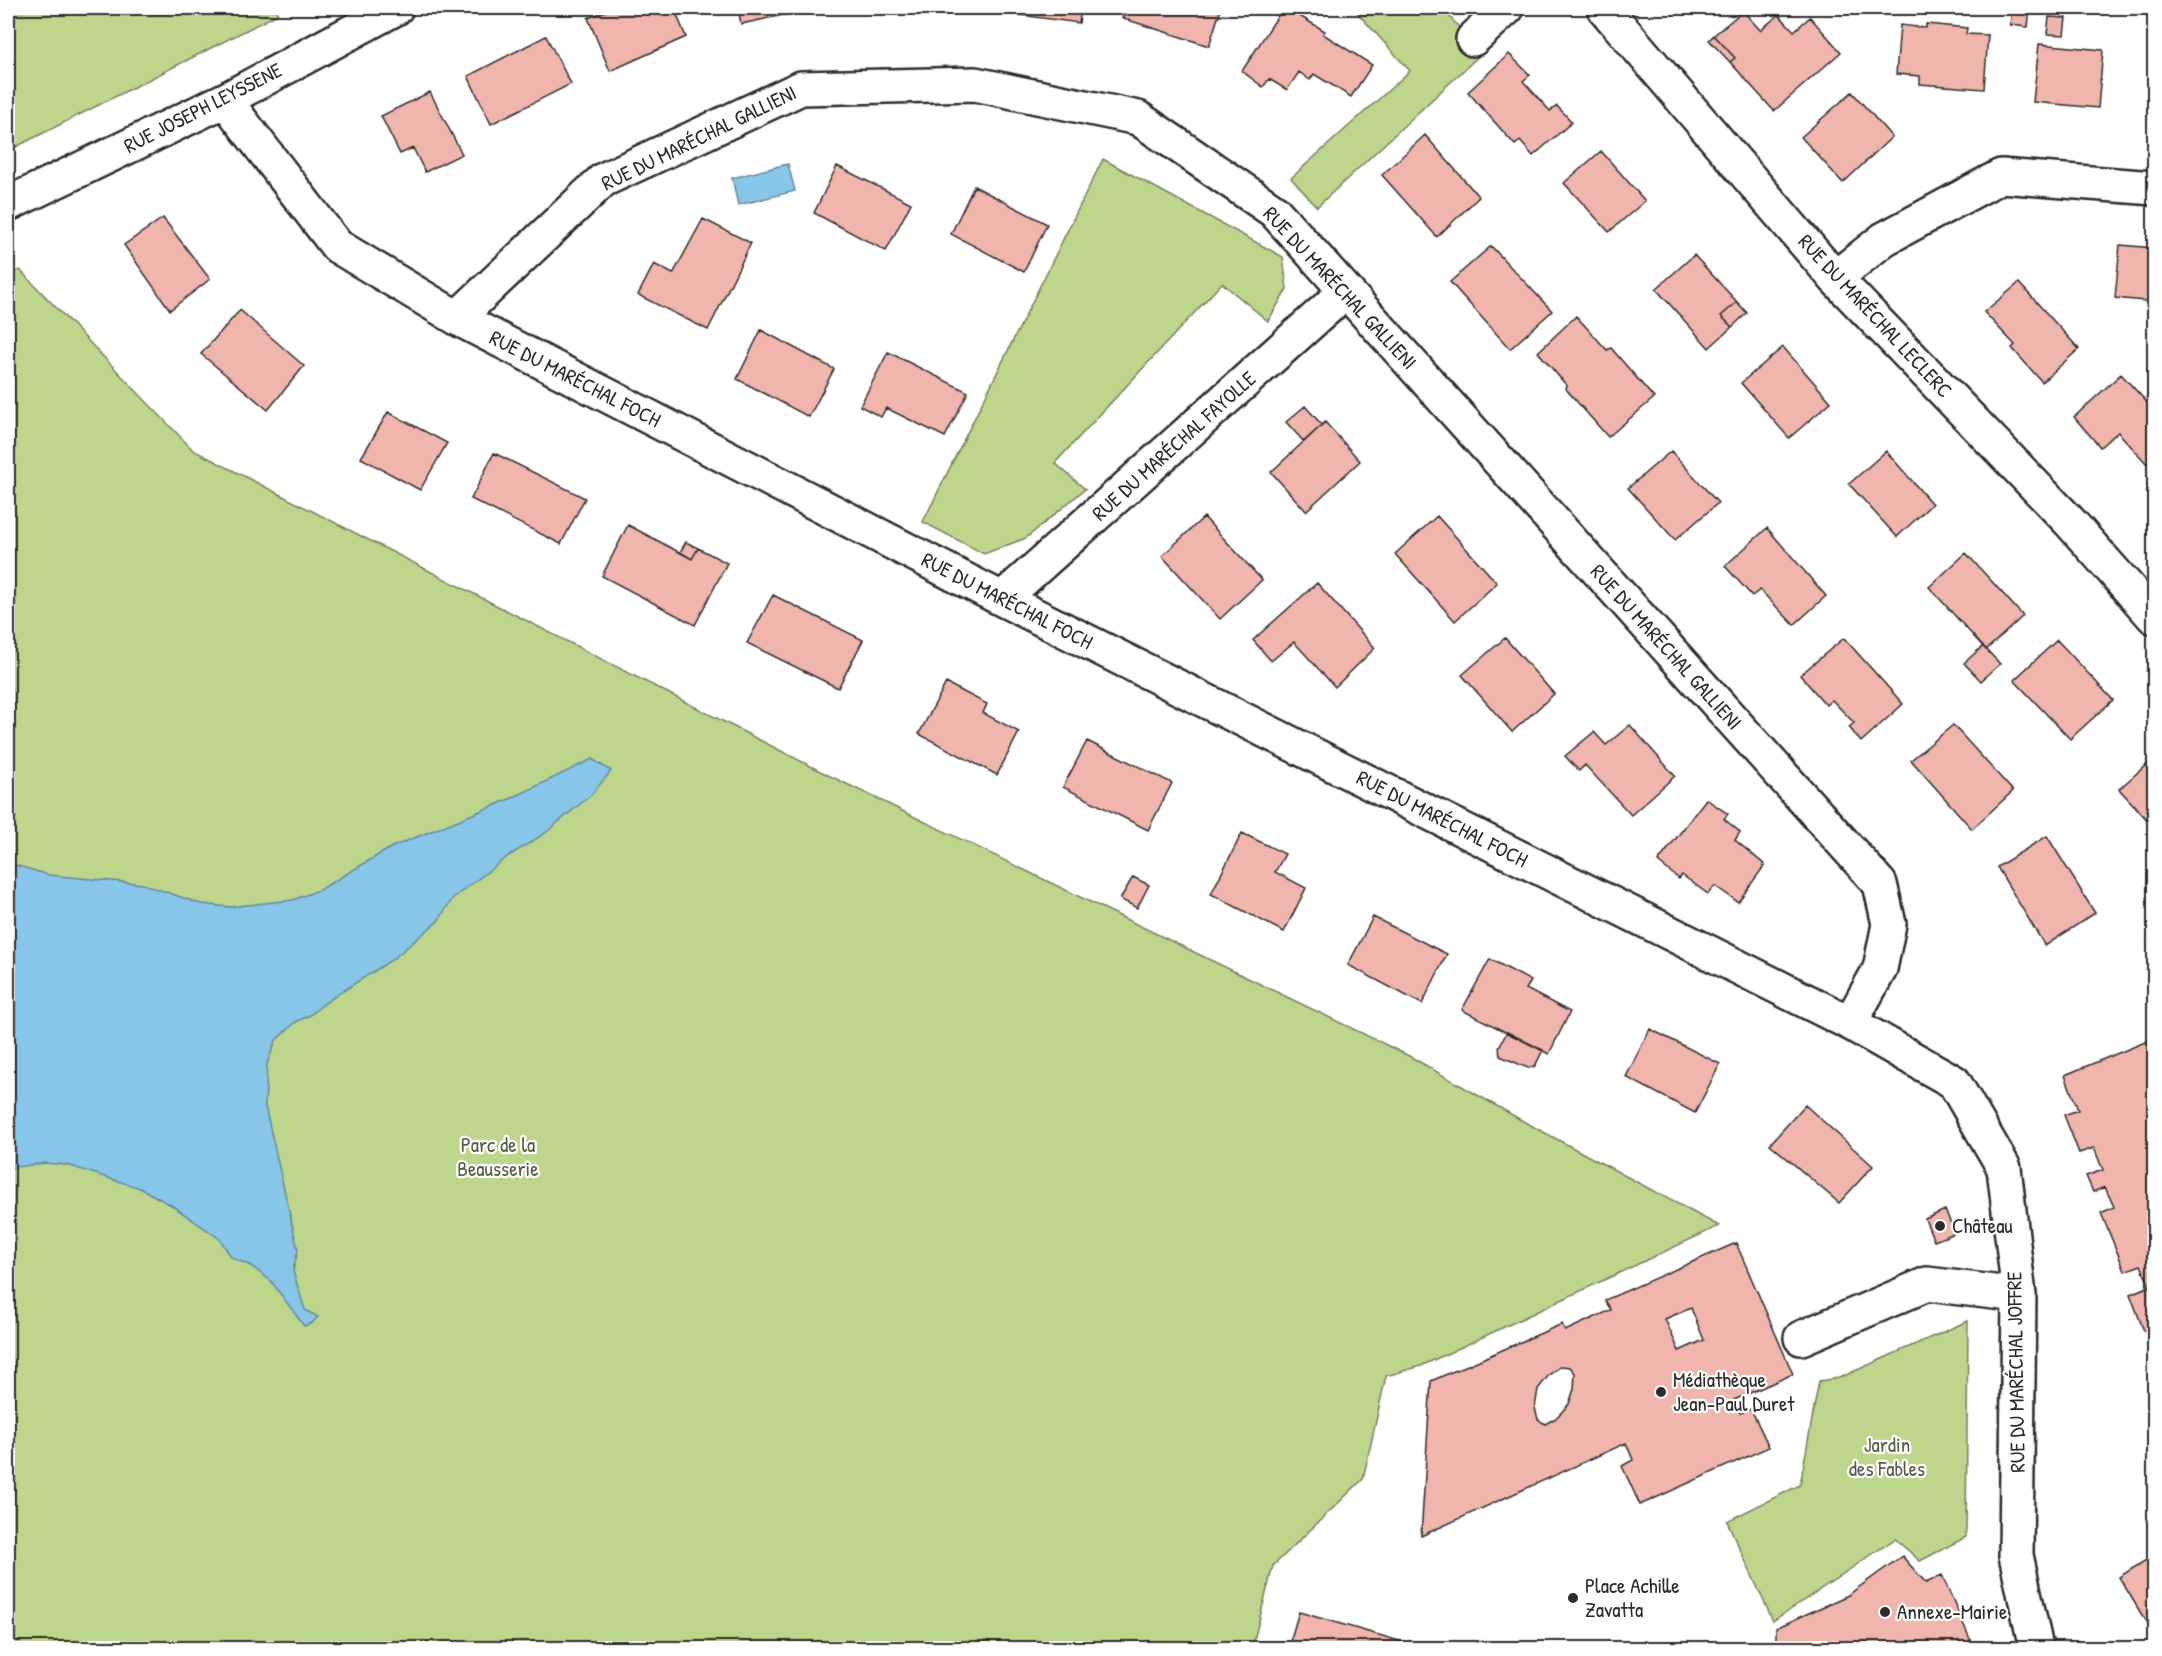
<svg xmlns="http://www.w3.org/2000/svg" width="2162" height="1656" font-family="'Patrick Hand',sans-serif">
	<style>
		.green { fill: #bed58c; stroke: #74805c; stroke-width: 1.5 }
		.water { fill: #87c6e8; stroke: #62889c; stroke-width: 1.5 }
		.building { fill: #f0b5ac; stroke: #2b2b2b; stroke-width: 1.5; fill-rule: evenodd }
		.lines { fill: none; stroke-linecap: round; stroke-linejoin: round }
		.minor-casing { stroke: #2b2b2b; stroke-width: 38 }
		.minor { stroke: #fff; stroke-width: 33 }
		.poi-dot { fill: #2b2b2b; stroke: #fff; stroke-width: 2 }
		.labels { text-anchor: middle; stroke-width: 4.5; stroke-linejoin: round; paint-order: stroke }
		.street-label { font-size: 21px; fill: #2b2b2b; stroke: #fff }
		.park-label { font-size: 21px; fill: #575e48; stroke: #fff }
		.poi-label { font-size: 21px; fill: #2b2b2b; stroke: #fff; text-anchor: start }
	</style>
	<rect width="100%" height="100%" fill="#fff"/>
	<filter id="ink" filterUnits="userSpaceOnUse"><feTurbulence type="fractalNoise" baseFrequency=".0167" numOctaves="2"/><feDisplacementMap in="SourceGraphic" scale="12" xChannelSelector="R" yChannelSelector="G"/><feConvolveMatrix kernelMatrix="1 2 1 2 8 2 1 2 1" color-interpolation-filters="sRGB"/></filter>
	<g filter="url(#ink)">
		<path class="green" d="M 8,8 L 274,8 L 278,14 L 8,151 Z
			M 1353,8 L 1441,8 L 1483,52 L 1317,207 L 1291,178 L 1410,71 Z
			M 1103,159 L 1283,257 L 1287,289 L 1268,321 L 1222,283 L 1055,463 L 1085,489 L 1026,538 L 984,554 L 923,522 Z
			M 20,270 L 193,450 L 828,775 L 1411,1057 L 1521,1120 L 1719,1226 L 1421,1366 L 1386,1376 L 1363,1479 L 1273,1566 L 1252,1648 L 8,1648 L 8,276 Z
			M 1968,1321 L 1966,1537 L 1920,1561 L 1895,1539 L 1773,1621 L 1727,1521 L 1800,1485 L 1819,1381 L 1839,1378 Z"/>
		<path class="water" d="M 788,164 L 795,191 L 738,205 L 732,178 Z
			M 592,759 L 611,771 L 591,795 L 544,834 L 507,857 L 453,898 L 438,921 L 393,959 L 326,1002 L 310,1015 L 296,1022 L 276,1040 L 267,1064 L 265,1106 L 298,1250 L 293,1271 L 305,1310 L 318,1317 L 312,1323 L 304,1326 L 271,1281 L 251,1266 L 231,1257 L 220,1239 L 171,1205 L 140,1188 L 67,1165 L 45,1163 L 8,1168 L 8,863 L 49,875 L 143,884 L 201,904 L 230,907 L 293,900 L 321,889 L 392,847 L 510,799 Z"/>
		<path class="building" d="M 613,8 L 674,8 L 686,37 L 610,71 L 588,18 Z
			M 738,8 L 808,8 L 808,10 L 741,24 Z
			M 1006,8 L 1081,8 L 1079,23 L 1005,13 Z
			M 1126,8 L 1221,8 L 1209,46 L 1122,18 Z
			M 1283,8 L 1286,8 L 1325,31 L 1323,34 L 1372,65 L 1351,97 L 1314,74 L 1310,80 L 1299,72 L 1287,90 L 1269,79 L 1263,87 L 1242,71 Z
			M 2012,8 L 2030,8 L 2028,27 L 2010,25 Z
			M 1743,11 L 1760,30 L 1779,15 L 1794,31 L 1810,17 L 1841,52 L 1774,111 L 1730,62 L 1735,58 L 1714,35 Z
			M 2049,17 L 2066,18 L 2064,35 L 2047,34 Z
			M 1926,24 L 1967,28 L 1966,34 L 1988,35 L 1984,89 L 1920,84 L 1920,76 L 1896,74 L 1900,25 L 1926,28 Z
			M 1714,35 L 1735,58 L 1730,62 L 1709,40 Z
			M 546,36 L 571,84 L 491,124 L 468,76 Z
			M 2039,44 L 2103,50 L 2098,108 L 2033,102 Z
			M 1509,54 L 1530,75 L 1523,81 L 1550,111 L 1557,106 L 1572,122 L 1533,156 L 1520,141 L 1515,145 L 1468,92 Z
			M 430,92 L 462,154 L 425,172 L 413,148 L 400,154 L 381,116 Z
			M 1852,92 L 1892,137 L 1843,183 L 1801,137 Z
			M 1425,135 L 1479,197 L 1437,237 L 1382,175 Z
			M 1601,151 L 1645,201 L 1609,232 L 1564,183 Z
			M 837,166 L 911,203 L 886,251 L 814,213 Z
			M 974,186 L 1047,224 L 1024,272 L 951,234 Z
			M 163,218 L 210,279 L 170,310 L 124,245 Z
			M 703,219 L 751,243 L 708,330 L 638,295 L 654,264 L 673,274 Z
			M 2120,245 L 2154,248 L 2154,302 L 2115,298 Z
			M 1491,246 L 1552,311 L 1510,349 L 1450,282 Z
			M 1694,255 L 1737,302 L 1721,316 L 1732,327 L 1709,348 L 1656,289 Z
			M 2019,283 L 2079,349 L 2042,382 L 2012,348 L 2015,345 L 1984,312 Z
			M 1737,302 L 1747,313 L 1732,327 L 1721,316 Z
			M 240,310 L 304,366 L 268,410 L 201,354 Z
			M 1576,316 L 1607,350 L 1611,348 L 1654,398 L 1608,437 L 1565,388 L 1567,386 L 1538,352 Z
			M 761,330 L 834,369 L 809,417 L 737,379 Z
			M 1783,347 L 1831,402 L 1789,438 L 1741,383 Z
			M 888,352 L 968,392 L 945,437 L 886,408 L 881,417 L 860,406 Z
			M 2121,374 L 2154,410 L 2154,458 L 2147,464 L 2118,432 L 2100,447 L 2074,417 Z
			M 1305,406 L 1322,425 L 1304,442 L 1286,422 Z
			M 388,412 L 447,443 L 420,490 L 361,458 Z
			M 1325,422 L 1360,461 L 1306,511 L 1271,472 Z
			M 1671,451 L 1718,503 L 1675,540 L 1628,488 Z
			M 1886,451 L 1932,504 L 1897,537 L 1849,484 Z
			M 494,453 L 585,498 L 561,544 L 471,499 Z
			M 1437,516 L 1497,583 L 1455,621 L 1395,554 Z
			M 1204,517 L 1262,580 L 1220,619 L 1162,556 Z
			M 628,525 L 692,559 L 698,548 L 727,563 L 695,625 L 602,576 Z
			M 1767,528 L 1826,596 L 1794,625 L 1760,590 L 1752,596 L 1725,566 Z
			M 686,542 L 698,548 L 692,559 L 680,552 Z
			M 1966,553 L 2023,616 L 1986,650 L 1929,587 Z
			M 1317,583 L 1375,648 L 1335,687 L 1294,642 L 1271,661 L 1253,640 Z
			M 773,595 L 863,640 L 838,688 L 747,643 Z
			M 1505,638 L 1554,694 L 1512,732 L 1462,675 Z
			M 1844,638 L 1903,704 L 1861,742 L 1849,727 L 1854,723 L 1832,700 L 1826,705 L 1800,675 Z
			M 2057,640 L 2113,700 L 2070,739 L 2014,680 Z
			M 1983,646 L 2000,664 L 1981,681 L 1964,663 Z
			M 946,683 L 987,704 L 983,713 L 1019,732 L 997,775 L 919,734 Z
			M 1630,725 L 1675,776 L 1631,815 L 1585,765 L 1579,771 L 1565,756 L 1594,732 L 1606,745 Z
			M 1953,725 L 2013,791 L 1972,829 L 1911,760 Z
			M 1087,741 L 1172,783 L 1148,830 L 1063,787 Z
			M 2154,758 L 2154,827 L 2119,789 Z
			M 1706,799 L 1728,814 L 1724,819 L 1740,832 L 1735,840 L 1765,865 L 1738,902 L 1715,886 L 1708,894 L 1682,875 L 1679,879 L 1658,862 Z
			M 1242,833 L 1285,854 L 1275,872 L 1306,888 L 1284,932 L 1211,894 Z
			M 2047,836 L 2095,913 L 2045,946 L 1997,867 Z
			M 1133,877 L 1149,885 L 1137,908 L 1120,899 Z
			M 1373,917 L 1447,954 L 1422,1004 L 1348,965 Z
			M 1490,959 L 1531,981 L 1526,989 L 1570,1012 L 1549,1054 L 1462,1010 Z
			M 1650,1029 L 1720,1064 L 1695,1113 L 1626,1077 Z
			M 1507,1032 L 1543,1050 L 1535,1066 L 1528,1068 L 1500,1056 L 1499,1047 Z
			M 2150,1040 L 2154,1052 L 2154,1328 L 2144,1331 L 2130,1294 L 2150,1286 L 2141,1265 L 2125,1271 L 2101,1213 L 2114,1207 L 2105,1187 L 2093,1192 L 2086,1176 L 2103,1170 L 2094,1148 L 2079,1153 L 2064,1115 L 2078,1110 L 2065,1075 Z
			M 1805,1105 L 1873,1166 L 1839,1203 L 1770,1144 Z
			M 1945,1210 L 1955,1233 L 1934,1241 L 1925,1219 Z
			M 1736,1243 L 1793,1374 L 1734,1400 L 1740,1413 L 1751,1409 L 1769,1447 L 1640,1505 L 1622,1466 L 1633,1460 L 1626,1443 L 1421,1536 L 1431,1381 L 1562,1324 L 1565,1331 L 1611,1310 L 1605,1300 ZM 1691,1308 L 1704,1340 L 1679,1351 L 1665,1319 ZM 1561,1366 L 1570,1367 L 1575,1373 L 1574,1389 L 1569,1404 L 1556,1418 L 1545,1424 L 1538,1419 L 1535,1408 L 1538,1389 L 1549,1375 Z
			M 2154,1555 L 2154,1635 L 2119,1577 Z
			M 1902,1556 L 1926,1583 L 1942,1575 L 1973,1646 L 1968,1648 L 1776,1648 L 1776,1628 L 1848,1595 Z
			M 1299,1612 L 1403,1642 L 1401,1648 L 1288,1648 Z"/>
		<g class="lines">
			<defs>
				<path id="minor" d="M 1604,8 L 1835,278 L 2070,522 L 2154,617
					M 1473,39 L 1507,8
					M 225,100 L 337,246 L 457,318 L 1002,599 L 1850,1023 L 1954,1082 L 2004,1168 L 2019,1295 L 2016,1555 L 2036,1648
					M 8,204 L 225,100 L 396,8
					M 1835,278 L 1884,239 L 2001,176 L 2154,188
					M 457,318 L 603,180 L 801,88 L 975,84 L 1138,118 L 1274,211 L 1880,884 L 1889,924 L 1880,969 L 1850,1023
					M 1002,599 L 1345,292
					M 1801,1338 L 1927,1284 L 2019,1295"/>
			</defs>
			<use href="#minor" class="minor-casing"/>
			<use href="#minor" class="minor"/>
		</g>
	</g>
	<g class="poi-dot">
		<circle cx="1940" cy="1226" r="6"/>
		<circle cx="1661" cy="1392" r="6"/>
		<circle cx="1573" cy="1598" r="6"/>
		<circle cx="1885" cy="1612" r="6"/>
	</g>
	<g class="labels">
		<g class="street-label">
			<text transform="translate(203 108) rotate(-27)" y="7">RUE JOSEPH LEYSSENE</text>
			<text transform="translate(699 138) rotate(-26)" y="7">RUE DU MARÉCHAL GALLIENI</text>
			<text transform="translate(1340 288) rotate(47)" y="7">RUE DU MARÉCHAL GALLIENI</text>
			<text transform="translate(1875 316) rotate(47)" y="7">RUE DU MARÉCHAL LECLERC</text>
			<text transform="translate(575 379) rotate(27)" y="7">RUE DU MARÉCHAL FOCH</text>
			<text transform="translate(1174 446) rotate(-42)" y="7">RUE DU MARÉCHAL FAYOLLE</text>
			<text transform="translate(1007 601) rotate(27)" y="7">RUE DU MARÉCHAL FOCH</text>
			<text transform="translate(1666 647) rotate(48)" y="7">RUE DU MARÉCHAL GALLIENI</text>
			<text transform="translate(1442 819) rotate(27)" y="7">RUE DU MARÉCHAL FOCH</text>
			<text transform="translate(2016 1372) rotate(-91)" y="7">RUE DU MARÉCHAL JOFFRE</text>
		</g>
		<g class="park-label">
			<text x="498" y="1152">Parc de la<tspan x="498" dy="24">Beausserie</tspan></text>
			<text x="1887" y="1452">Jardin<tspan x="1887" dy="24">des Fables</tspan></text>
		</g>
		<g class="poi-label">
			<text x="1952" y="1233">Château</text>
			<text x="1673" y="1387">Médiathèque<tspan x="1673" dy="24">Jean-Paul Duret</tspan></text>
			<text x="1585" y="1593">Place Achille<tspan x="1585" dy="24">Zavatta</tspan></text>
			<text x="1897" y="1619">Annexe-Mairie</text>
		</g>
	</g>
	<rect width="2162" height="1656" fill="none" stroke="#fff" stroke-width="30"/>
	<rect x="15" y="15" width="2132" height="1626" fill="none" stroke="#2b2b2b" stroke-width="2" filter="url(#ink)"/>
</svg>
